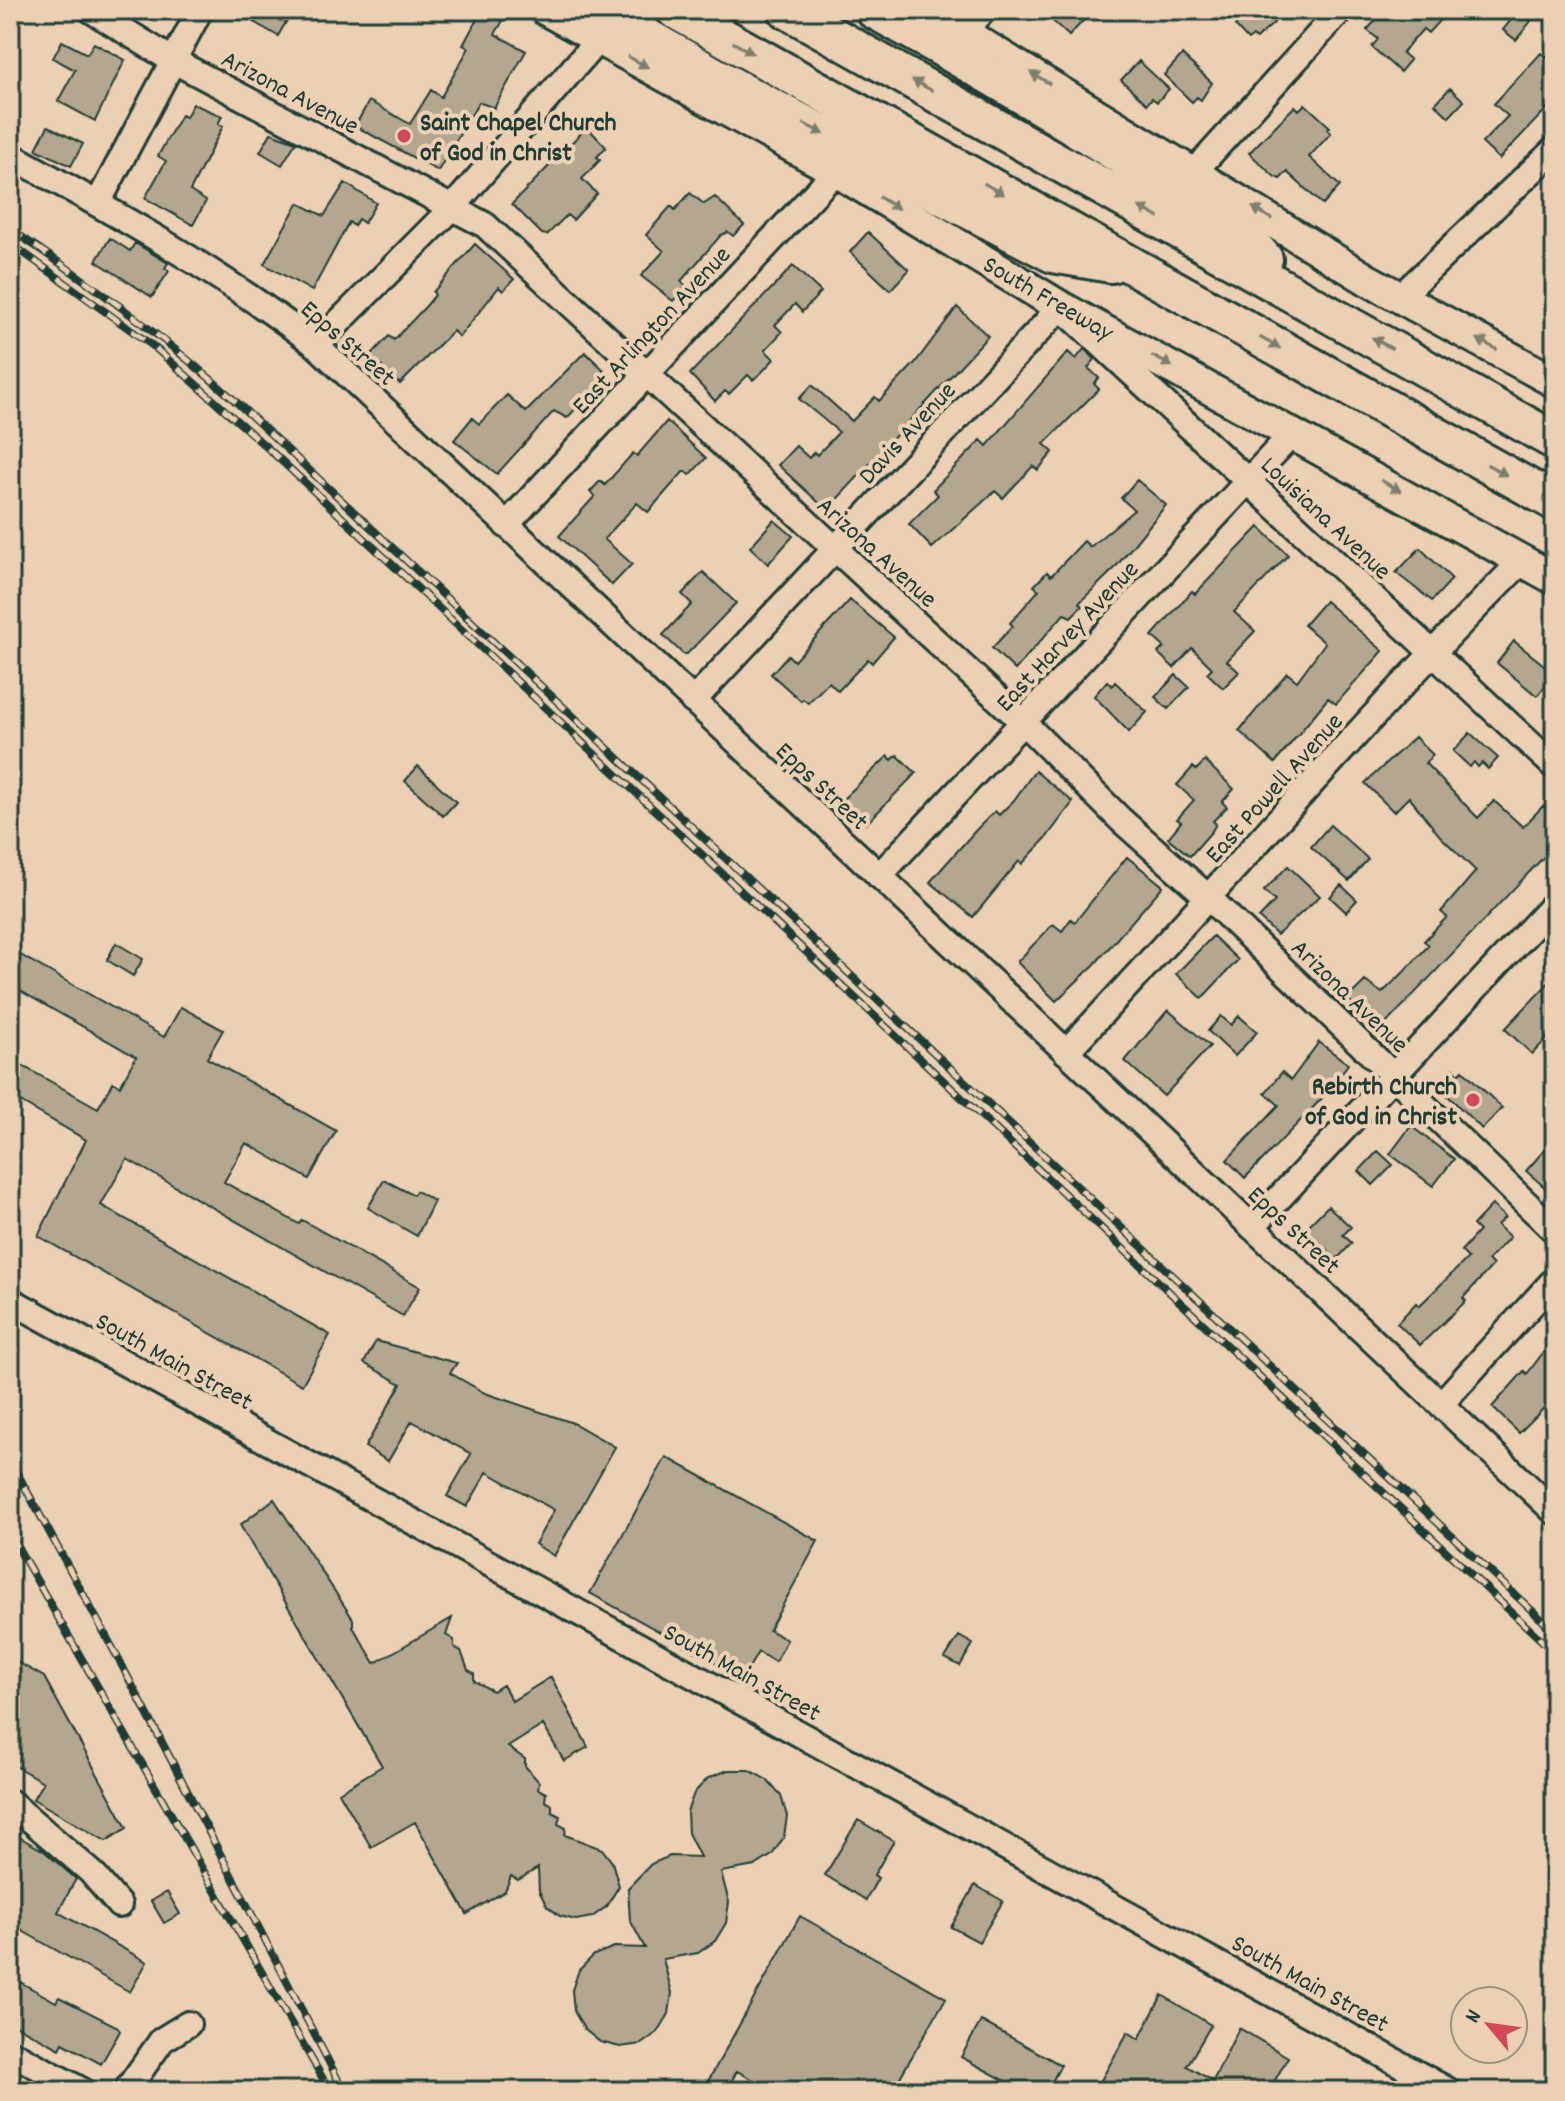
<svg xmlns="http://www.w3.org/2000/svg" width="1565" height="2101" font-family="Dekko,sans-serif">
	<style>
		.building { fill: #b3a790; stroke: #1f3d34; stroke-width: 2 }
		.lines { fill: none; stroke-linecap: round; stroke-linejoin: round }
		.minor-casing { stroke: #1f3d34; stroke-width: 30 }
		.major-casing { stroke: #1f3d34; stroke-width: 36 }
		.highway-casing { stroke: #1f3d34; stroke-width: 42 }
		.minor { stroke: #ecd0b3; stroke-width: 24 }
		.major { stroke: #ecd0b3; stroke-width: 30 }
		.highway { stroke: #ecd0b3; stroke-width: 36 }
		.rail-casing { stroke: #1f3d34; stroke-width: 8 }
		.rail { stroke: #ecd0b3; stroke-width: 5; stroke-dasharray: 15; stroke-linecap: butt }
		.oneway { fill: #7b7f6d }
		.poi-dot { fill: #d1495b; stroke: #ecd0b3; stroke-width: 3 }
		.labels { text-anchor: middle; stroke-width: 8; stroke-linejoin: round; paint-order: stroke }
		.street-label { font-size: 26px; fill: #1f3d34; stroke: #ecd0b3 }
		.poi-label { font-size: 26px; font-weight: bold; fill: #1f3d34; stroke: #ecd0b3; text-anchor: start }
	</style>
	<rect width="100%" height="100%" fill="#ecd0b3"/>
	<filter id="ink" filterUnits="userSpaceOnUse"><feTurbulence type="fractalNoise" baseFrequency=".0125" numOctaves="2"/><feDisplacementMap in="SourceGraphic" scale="16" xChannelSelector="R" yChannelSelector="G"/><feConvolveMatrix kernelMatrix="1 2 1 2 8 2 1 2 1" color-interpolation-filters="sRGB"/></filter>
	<g filter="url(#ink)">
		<path class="building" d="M 258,10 L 281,10 L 290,15 L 278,36 L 252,21 Z
			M 482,10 L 504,19 L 495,34 L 526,51 L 494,108 L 479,102 L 438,171 L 355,126 L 369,101 L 410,124 L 431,90 L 441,97 L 469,48 L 463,45 Z
			M 1041,10 L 1093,10 L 1069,36 Z
			M 1239,10 L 1262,10 L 1274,23 L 1256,39 L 1253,36 L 1248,40 L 1235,26 L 1245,16 Z
			M 1385,10 L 1449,10 L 1428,33 L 1423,29 L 1402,53 L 1410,60 L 1400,72 L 1372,47 L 1378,39 L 1367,30 Z
			M 1518,11 L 1531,21 L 1516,40 L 1503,30 Z
			M 62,41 L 87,54 L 94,43 L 125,60 L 95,121 L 58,101 L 75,70 L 53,58 Z
			M 1555,47 L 1555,100 L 1499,159 L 1482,143 L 1508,116 L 1494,104 L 1541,53 L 1546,57 Z
			M 1182,55 L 1212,83 L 1201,100 L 1197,97 L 1192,102 L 1164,75 Z
			M 1139,61 L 1169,89 L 1157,102 L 1152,98 L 1147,104 L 1121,80 Z
			M 1450,88 L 1464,101 L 1449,117 L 1435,104 Z
			M 193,104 L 222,116 L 218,124 L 223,126 L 190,191 L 206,201 L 193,225 L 145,198 L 166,161 L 158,156 L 181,115 L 186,117 Z
			M 1305,104 L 1330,127 L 1327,129 L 1331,133 L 1309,157 L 1340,186 L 1323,205 L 1287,172 L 1280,179 L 1275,177 L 1249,153 L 1295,106 L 1299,110 Z
			M 48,126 L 83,144 L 71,166 L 36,149 Z
			M 587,127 L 606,147 L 597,157 L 600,160 L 582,179 L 597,194 L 573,220 L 567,215 L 547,235 L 542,234 L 512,204 Z
			M 271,133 L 296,142 L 282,165 L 260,152 Z
			M 345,183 L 376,203 L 364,223 L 358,219 L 354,226 L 349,222 L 312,291 L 264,264 L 298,203 L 324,216 Z
			M 690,193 L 704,204 L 715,197 L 744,225 L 733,236 L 728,232 L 721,235 L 681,281 L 686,286 L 673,301 L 641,276 L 664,251 L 646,235 L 671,206 L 675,210 Z
			M 868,232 L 909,270 L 890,290 L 850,252 Z
			M 110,238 L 130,251 L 135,243 L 168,263 L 165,268 L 169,271 L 152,297 L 96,261 Z
			M 475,244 L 514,279 L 503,291 L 499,287 L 459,337 L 453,331 L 400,384 L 370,356 L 389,336 L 394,340 L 426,306 L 435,295 L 433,292 Z
			M 793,266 L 821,292 L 802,312 L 795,304 L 775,325 L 782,332 L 765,350 L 774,359 L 762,372 L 753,380 L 748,375 L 729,394 L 725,391 L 715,401 L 690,374 Z
			M 957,307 L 988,336 L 827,510 L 778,465 L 796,446 L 809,458 L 814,452 L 817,455 L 839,432 L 799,399 L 812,385 L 852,421 L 875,397 L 879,401 L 915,363 Z
			M 1084,349 L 1095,359 L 1088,368 L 1099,378 L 1094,384 L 1099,389 L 1044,444 L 1053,452 L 1038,470 L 1033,466 L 1003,498 L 995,491 L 932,548 L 909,524 L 938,495 L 933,490 L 981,440 L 987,446 L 1068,352 L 1076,359 Z
			M 585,352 L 604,370 L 601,373 L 606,377 L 567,418 L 554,411 L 497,474 L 454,440 L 472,418 L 479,424 L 507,395 L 526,412 Z
			M 667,421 L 706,458 L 690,475 L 684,471 L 648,512 L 637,503 L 604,539 L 632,564 L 612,585 L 559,536 L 595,496 L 590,492 L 600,481 L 605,485 L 633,453 L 637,456 Z
			M 1137,480 L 1166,505 L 1114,569 L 1079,603 L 1082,606 L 1071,617 L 1064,614 L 1015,670 L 992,648 L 1013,626 L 1010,623 L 1039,590 L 1034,586 L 1047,572 L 1051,576 L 1084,541 L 1090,547 L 1134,510 L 1121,498 Z
			M 774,520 L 793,536 L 768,564 L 750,547 Z
			M 1259,527 L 1288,555 L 1234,612 L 1255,631 L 1227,661 L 1239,672 L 1223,688 L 1207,673 L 1212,668 L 1192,648 L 1174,668 L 1158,653 L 1164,647 L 1152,636 L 1192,591 L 1195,594 Z
			M 1420,548 L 1452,579 L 1432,601 L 1396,573 Z
			M 703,572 L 736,603 L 687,654 L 683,654 L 663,635 L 692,604 L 682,594 Z
			M 850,600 L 894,637 L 872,663 L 868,659 L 838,691 L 829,682 L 808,703 L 803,699 L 801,701 L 771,674 L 788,655 L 794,661 Z
			M 1325,601 L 1383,651 L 1336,704 L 1328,698 L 1275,763 L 1239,731 L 1287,673 L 1297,681 L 1325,643 L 1304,625 Z
			M 1514,641 L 1555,674 L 1537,696 L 1497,663 Z
			M 1176,675 L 1189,687 L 1168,709 L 1155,697 Z
			M 1107,681 L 1112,686 L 1115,682 L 1147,712 L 1129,732 L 1094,696 Z
			M 1470,733 L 1498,758 L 1488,769 L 1482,763 L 1478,767 L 1474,762 L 1470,767 L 1453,751 Z
			M 1415,737 L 1433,755 L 1425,763 L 1478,818 L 1494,801 L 1523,827 L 1543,806 L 1555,817 L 1555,845 L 1380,1030 L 1361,1011 L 1355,1017 L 1346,1009 L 1352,1003 L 1347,999 L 1365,981 L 1382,993 L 1404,972 L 1429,945 L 1424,941 L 1447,917 L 1441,912 L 1476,871 L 1440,836 L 1409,797 L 1394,812 L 1365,783 Z
			M 897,755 L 916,773 L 866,824 L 842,800 L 888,756 L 892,760 Z
			M 1205,761 L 1234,789 L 1222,802 L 1227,807 L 1213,821 L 1216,824 L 1212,831 L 1190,856 L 1168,838 L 1181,822 L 1177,819 L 1194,800 L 1177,785 L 1193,767 L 1196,770 Z
			M 418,766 L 456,802 L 443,816 L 405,781 Z
			M 1035,771 L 1073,802 L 1046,838 L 1022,864 L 1019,861 L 973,917 L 930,882 L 976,830 L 995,811 L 999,815 L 1014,800 Z
			M 1330,825 L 1368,859 L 1349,881 L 1311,847 Z
			M 1127,857 L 1163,886 L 1094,965 L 1056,1001 L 1017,962 L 1053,924 L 1062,931 L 1071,919 L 1075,922 Z
			M 1288,866 L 1320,896 L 1277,935 L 1259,918 L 1275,901 L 1264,891 Z
			M 1341,885 L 1357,900 L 1346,912 L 1330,897 Z
			M 1213,936 L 1238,960 L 1202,998 L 1176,974 Z
			M 116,943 L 143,959 L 133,976 L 107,960 Z
			M 10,949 L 164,1037 L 181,1007 L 223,1030 L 207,1058 L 336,1131 L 309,1179 L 246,1143 L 224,1182 L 299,1224 L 302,1220 L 420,1287 L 403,1316 L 127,1159 L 101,1205 L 330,1335 L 302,1385 L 38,1236 L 86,1140 L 10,1096 L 10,1059 L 98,1108 L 113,1082 L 120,1086 L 136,1057 L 10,985 Z
			M 1555,976 L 1555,1030 L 1532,1054 L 1505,1029 Z
			M 1168,1010 L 1210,1046 L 1164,1096 L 1125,1061 Z
			M 1221,1016 L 1231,1025 L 1239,1016 L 1257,1032 L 1235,1056 L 1208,1031 Z
			M 1319,1042 L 1348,1064 L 1328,1092 L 1245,1178 L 1227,1160 L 1279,1105 L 1265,1093 L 1282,1072 L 1291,1080 Z
			M 1454,1069 L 1459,1074 L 1463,1070 L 1502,1108 L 1482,1129 L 1443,1091 L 1447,1087 L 1442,1082 Z
			M 1411,1126 L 1454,1159 L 1433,1186 L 1390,1154 Z
			M 1555,1138 L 1555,1196 L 1526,1171 Z
			M 1378,1151 L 1393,1165 L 1373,1185 L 1359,1171 Z
			M 384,1180 L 413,1195 L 416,1191 L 434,1201 L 417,1236 L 368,1208 Z
			M 1492,1205 L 1505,1217 L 1497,1225 L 1510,1237 L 1488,1260 L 1493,1265 L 1463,1298 L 1466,1301 L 1420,1345 L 1397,1323 L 1416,1303 L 1419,1306 L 1468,1258 L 1461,1251 L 1479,1231 L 1473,1225 Z
			M 1328,1206 L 1351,1227 L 1343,1235 L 1352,1243 L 1337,1259 L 1305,1229 Z
			M 1555,1337 L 1555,1418 L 1544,1408 L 1519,1433 L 1492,1407 L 1524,1371 L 1527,1374 Z
			M 376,1341 L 457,1363 L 450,1373 L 485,1393 L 573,1423 L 615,1447 L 554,1556 L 535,1544 L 554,1510 L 487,1472 L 467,1507 L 447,1496 L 471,1454 L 412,1421 L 388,1461 L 365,1447 L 401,1384 L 364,1363 Z
			M 666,1457 L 818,1541 L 769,1630 L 787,1640 L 775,1662 L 758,1652 L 743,1678 L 590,1593 Z
			M 274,1499 L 353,1619 L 353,1627 L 375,1663 L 452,1618 L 446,1635 L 454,1640 L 454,1647 L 461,1651 L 468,1670 L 474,1673 L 474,1681 L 493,1691 L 503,1685 L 512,1701 L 551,1677 L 588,1747 L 564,1761 L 543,1725 L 508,1747 L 525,1759 L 525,1766 L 539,1782 L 538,1789 L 546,1793 L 545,1801 L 552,1805 L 552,1812 L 560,1816 L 558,1824 L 566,1828 L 565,1835 L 602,1849 L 612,1862 L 619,1886 L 606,1907 L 592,1917 L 576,1920 L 560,1916 L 547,1906 L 539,1891 L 538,1868 L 518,1880 L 511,1876 L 505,1891 L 467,1914 L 415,1822 L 371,1847 L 339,1792 L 382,1766 L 240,1525 Z
			M 959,1636 L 973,1644 L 960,1666 L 945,1658 Z
			M 10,1658 L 44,1677 L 127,1828 L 106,1841 L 33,1799 L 43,1782 L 10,1763 Z
			M 728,1770 L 749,1770 L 767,1780 L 781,1796 L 787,1816 L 784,1837 L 772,1855 L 755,1866 L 721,1872 L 729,1902 L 726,1923 L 715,1941 L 698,1953 L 663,1959 L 672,1993 L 669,2014 L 658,2032 L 641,2044 L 620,2047 L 600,2042 L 584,2029 L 574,2011 L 572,1990 L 579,1970 L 594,1955 L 614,1947 L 645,1948 L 630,1920 L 628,1888 L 651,1864 L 670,1856 L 700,1857 L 688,1833 L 687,1812 L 694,1793 L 708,1778 Z
			M 858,1820 L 894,1841 L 874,1875 L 878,1878 L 866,1900 L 825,1875 Z
			M 10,1832 L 44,1851 L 76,1879 L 58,1912 L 147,1962 L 130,1992 L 10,1924 Z
			M 975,1885 L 1003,1901 L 979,1942 L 951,1927 Z
			M 167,1892 L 180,1914 L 164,1923 L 151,1901 Z
			M 800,1916 L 946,1998 L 892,2091 L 772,2091 L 737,2071 L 726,2091 L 707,2083 Z
			M 20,1982 L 56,2002 L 59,1997 L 116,2026 L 120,2031 L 101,2064 L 63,2043 L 60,2049 L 10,2022 L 10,2001 Z
			M 1162,1995 L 1211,2025 L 1187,2066 L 1213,2081 L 1239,2028 L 1288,2057 L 1269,2091 L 1095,2091 L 1128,2032 L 1139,2039 Z
			M 981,2021 L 1061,2065 L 1047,2091 L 1024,2091 L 961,2057 Z"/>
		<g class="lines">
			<defs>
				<path id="minor" d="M 91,10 L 172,60 L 485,225 L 1023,722 L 1121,820 L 1210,899 L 1555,1231
					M 964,32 L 984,10
					M 10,155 C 115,213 221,272 316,345 L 1555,1512
					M 1195,171 L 1341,10
					M 98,203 L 200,10
					M 1400,297 L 1555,149
					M 316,345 L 453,207 L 598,40
					M 506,525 L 836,171
					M 693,701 L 1061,307 L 1555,767
					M 879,876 L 1294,432
					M 1066,1052 C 1219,889 1365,718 1523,560
					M 1252,1227 L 1555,903
					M 10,1300 L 1449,2091
					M 1441,1404 L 1555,1279
					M 10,1802 L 91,1872 L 119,1905
					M 10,2052 L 83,2091
					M 126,2091 L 162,2040 L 188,2024"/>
				<path id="major" d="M 546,10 L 836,171 L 1061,307 L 1555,579
					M 926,10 L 1368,280 L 1555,382"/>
				<path id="highway" d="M 599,10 L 741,91 L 1053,254 L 1111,264
					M 675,10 L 1555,502
					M 787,10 L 1555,441
					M 874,10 C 970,63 1065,119 1157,179 C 1193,203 1237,225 1264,259"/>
			</defs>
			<use href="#minor" class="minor-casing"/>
			<use href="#major" class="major-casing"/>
			<use href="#highway" class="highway-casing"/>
			<use href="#minor" class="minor"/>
			<use href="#major" class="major"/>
			<use href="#highway" class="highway"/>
			<defs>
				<path id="rail" d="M 10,229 C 88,281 162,335 232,398 L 1555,1632
					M 10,243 L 153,346 L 272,452 L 1555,1653
					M 10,1460 L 118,1658 L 344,2091
					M 10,1534 L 330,2091"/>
			</defs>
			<use href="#rail" class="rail-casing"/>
			<use href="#rail" class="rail"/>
		</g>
		<defs><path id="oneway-solid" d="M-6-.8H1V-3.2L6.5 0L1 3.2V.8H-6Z" transform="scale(2)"/></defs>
		<g class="oneway">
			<use href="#oneway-solid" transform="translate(743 48) rotate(29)"/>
			<use href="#oneway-solid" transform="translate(638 62) rotate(29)"/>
			<use href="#oneway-solid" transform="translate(1040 78) rotate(-149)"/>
			<use href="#oneway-solid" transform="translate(922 85) rotate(-151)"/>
			<use href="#oneway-solid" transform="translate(814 129) rotate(28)"/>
			<use href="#oneway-solid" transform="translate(994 189) rotate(29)"/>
			<use href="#oneway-solid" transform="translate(889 203) rotate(31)"/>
			<use href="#oneway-solid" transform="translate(1149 212) rotate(-151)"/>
			<use href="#oneway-solid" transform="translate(1262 213) rotate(-148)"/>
			<use href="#oneway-solid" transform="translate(1270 343) rotate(29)"/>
			<use href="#oneway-solid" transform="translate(1382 343) rotate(-151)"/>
			<use href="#oneway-solid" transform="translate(1487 344) rotate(-151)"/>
			<use href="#oneway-solid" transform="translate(1162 361) rotate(28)"/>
			<use href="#oneway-solid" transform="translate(1497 470) rotate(29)"/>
			<use href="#oneway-solid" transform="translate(1391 486) rotate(29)"/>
		</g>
	</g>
	<g class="poi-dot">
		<circle cx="404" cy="136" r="8"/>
		<circle cx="1473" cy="1100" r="8"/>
	</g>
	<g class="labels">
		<g class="street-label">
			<text transform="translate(291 91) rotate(28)" y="9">Arizona Avenue</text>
			<text transform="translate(1049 297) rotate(30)" y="9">South Freeway</text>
			<text transform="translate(650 329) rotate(-47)" y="9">East Arlington Avenue</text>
			<text transform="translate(349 342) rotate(41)" y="9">Epps Street</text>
			<text transform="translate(906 432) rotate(-47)" y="9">Davis Avenue</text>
			<text transform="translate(1327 517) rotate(43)" y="9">Louisiana Avenue</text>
			<text transform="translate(878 551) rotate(42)" y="9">Arizona Avenue</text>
			<text transform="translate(1066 635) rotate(-47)" y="9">East Harvey Avenue</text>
			<text transform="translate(823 785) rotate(43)" y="9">Epps Street</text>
			<text transform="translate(1273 787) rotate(-48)" y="9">East Powell Avenue</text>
			<text transform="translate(1351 995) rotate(44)" y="9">Arizona Avenue</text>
			<text transform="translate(1295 1229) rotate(43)" y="9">Epps Street</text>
			<text transform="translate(175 1360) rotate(29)" y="9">South Main Street</text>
			<text transform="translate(743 1671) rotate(29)" y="9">South Main Street</text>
			<text transform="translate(1311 1982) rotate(29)" y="9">South Main Street</text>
		</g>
		<g class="poi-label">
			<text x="420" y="130">Saint Chapel Church<tspan x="420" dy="30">of God in Christ</tspan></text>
			<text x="1457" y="1094" text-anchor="end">Rebirth Church<tspan x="1457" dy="30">of God in Christ</tspan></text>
		</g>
	</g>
	<rect width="1565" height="2101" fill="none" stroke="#ecd0b3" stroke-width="40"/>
	<rect x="20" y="20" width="1525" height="2061" fill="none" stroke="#1f3d34" stroke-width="3" filter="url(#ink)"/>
	<g transform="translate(1489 2025) rotate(299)"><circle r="38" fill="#ecd0b3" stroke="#9a9580" stroke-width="2"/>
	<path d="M0-6L14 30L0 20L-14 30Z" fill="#d1495b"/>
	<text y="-12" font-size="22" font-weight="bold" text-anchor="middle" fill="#1f3d34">N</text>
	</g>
</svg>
